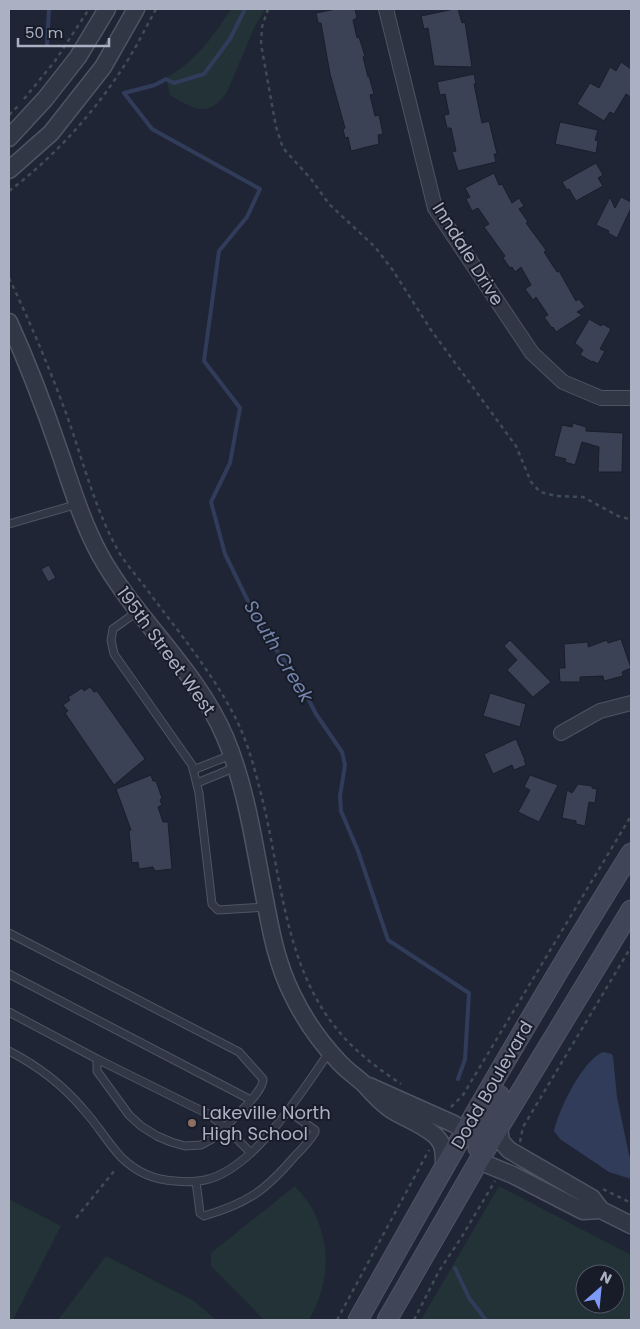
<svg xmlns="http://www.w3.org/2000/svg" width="640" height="1329" font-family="Poppins,sans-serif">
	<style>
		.green { fill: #223236; fill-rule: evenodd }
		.water { fill: #303c5a }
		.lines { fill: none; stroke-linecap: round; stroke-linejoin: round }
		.stream { stroke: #303c5a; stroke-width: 4 }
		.building { fill: #3b4255; stroke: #1a1e2b }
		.service-casing { stroke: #4f5463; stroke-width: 9 }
		.minor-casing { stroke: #4f5463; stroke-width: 16 }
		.tertiary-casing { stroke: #4f5463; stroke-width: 19 }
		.secondary-casing { stroke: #4f5463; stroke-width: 21 }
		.path { stroke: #3e4d53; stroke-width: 2.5; stroke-dasharray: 4 4; stroke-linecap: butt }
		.service { stroke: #323745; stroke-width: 7 }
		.minor { stroke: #323745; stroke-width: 14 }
		.tertiary { stroke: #323745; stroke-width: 16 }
		.secondary { stroke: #404558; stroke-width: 19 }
		.education-dot { fill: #8d6e63; stroke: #181c29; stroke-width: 2 }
		.labels { text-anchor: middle; stroke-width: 4; stroke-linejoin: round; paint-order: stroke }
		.street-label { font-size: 18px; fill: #abb1c3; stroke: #181c29 }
		.poi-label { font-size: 18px; fill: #abb1c3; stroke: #181c29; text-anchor: start }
		.water-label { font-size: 19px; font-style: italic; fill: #7484ab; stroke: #181c29 }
	</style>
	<rect width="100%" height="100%" fill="#1f2534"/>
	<path class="green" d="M 231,9 L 265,9 L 255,26 L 227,92 C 209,119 193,109 170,95 L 166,78 C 197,60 212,38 231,9 Z
		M 295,1186 C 301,1193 309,1202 313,1210 C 332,1247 329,1285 309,1320 L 264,1320 L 211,1266 L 211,1253 Z
		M 499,1186 L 631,1255 L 631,1320 L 421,1320 ZM 585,1274 L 615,1274 L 615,1304 L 585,1304 Z
		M 9,1199 L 61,1226 L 13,1320 L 9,1320 Z
		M 106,1256 L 194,1301 L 216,1320 L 58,1320 Z"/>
	<path class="water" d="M 603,1052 L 612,1054 L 613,1057 L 617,1097 L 629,1155 L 631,1158 L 631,1179 L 609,1172 L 560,1139 L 554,1131 C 559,1109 582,1061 603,1052 Z"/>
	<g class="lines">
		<path class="stream" d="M 245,9 L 230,39 L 204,74 L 174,83 L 166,79 L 155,85 L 124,93 L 152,129 L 260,189 L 247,217 L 219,251 L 204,361 L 240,408 L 230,463 L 211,502 L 225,554 L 264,634 L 297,677 L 316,714 L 342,752 L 345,765 L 340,796 L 341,811 L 358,851 L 388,940 L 469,993 L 465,1059 L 458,1079
			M 47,45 L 49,9
			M 455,1268 L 469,1298 L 486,1320"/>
	</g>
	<path class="building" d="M 336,9 L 355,9 L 357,18 L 353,20 L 357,38 L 359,37 L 365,56 L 363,57 L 368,77 L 369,76 L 374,94 L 370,95 L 375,116 L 379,115 L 383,134 L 378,135 L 379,144 L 351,151 L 348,137 L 345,138 L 343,129 L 345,128 L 330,74 L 321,23 L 318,23 L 316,13 Z
		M 454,9 L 458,9 L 462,23 L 465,22 L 472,67 L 434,66 L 428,28 L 424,29 L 421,16 Z
		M 621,62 L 631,69 L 631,97 L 626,94 L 614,114 L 610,112 L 604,121 L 577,104 L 590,83 L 599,88 L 610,67 L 616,71 Z
		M 474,74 L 476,84 L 474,84 L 482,123 L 489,121 L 497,154 L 494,154 L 496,162 L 458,171 L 452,152 L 456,151 L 451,128 L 447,128 L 444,115 L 449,114 L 445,94 L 440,95 L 437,82 Z
		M 560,122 L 598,130 L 595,140 L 598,141 L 596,153 L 555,144 Z
		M 596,163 L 603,175 L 598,178 L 603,186 L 576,201 L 569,189 L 567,190 L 562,182 Z
		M 494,173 L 499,185 L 502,184 L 512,203 L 519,198 L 524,206 L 519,209 L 528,222 L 526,223 L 546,250 L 544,252 L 557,272 L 559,271 L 576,301 L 579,299 L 585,307 L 577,312 L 582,315 L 556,332 L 553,327 L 552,328 L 544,317 L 548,315 L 536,297 L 533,300 L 525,289 L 531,285 L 521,267 L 515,272 L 512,267 L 510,268 L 503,258 L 505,256 L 484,227 L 489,224 L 478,208 L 472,211 L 466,199 L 470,197 L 465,188 Z
		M 610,197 L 615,208 L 621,197 L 631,202 L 631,208 L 617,238 L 608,233 L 609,231 L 596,225 Z
		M 589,319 L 601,326 L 603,324 L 611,329 L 600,349 L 605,351 L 598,364 L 593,361 L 592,362 L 580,355 L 583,350 L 575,343 Z
		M 573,423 L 586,427 L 586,431 L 623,433 L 622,472 L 598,472 L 599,447 L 582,442 L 575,465 L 565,462 L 566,459 L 554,456 L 562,425 L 572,427 Z
		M 49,565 L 56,578 L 48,582 L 41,569 Z
		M 621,639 L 631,668 L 622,672 L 623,676 L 604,681 L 603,676 L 580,677 L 580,682 L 560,682 L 559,668 L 565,668 L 564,644 L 588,642 L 588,647 L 607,640 L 608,643 Z
		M 510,640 L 551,682 L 533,697 L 507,670 L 517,660 L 504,646 Z
		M 90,687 L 94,692 L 97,691 L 145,759 L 114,785 L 65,713 L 68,711 L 63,705 L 70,700 L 68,697 L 82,688 L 84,691 Z
		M 490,693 L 526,704 L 520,727 L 483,716 Z
		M 516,739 L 525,760 L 524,760 L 526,765 L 514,770 L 512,765 L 493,774 L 484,754 Z
		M 151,775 L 153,781 L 156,781 L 162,798 L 160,800 L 162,805 L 158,807 L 163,822 L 168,822 L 172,869 L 155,871 L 153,867 L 139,869 L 138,862 L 132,863 L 129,831 L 131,830 L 116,789 Z
		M 530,775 L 558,785 L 539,822 L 518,812 L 530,790 L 524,787 Z
		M 578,784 L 592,786 L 592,788 L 597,789 L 595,803 L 589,802 L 585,826 L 576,824 L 576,821 L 562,818 L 567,790 L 572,793 Z"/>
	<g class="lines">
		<defs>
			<path id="service" d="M 9,524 L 78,504
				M 138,611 L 113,629 L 111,640 L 114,654 L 192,765 L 199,793 L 212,904 L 218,910 L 266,907
				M 193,770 L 231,755
				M 197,783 L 236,767
				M 9,933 L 239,1052 L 263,1079 C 264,1091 235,1117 225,1127 L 251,1153
				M 9,974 L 251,1100
				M 9,1012 L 97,1059 L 97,1071 L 129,1115 L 141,1126 L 157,1136 L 171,1142 L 185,1146 L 201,1145 L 212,1139 L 225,1127 L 208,1114 L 97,1059
				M 9,1051 C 38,1066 62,1084 83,1109 C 97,1124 107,1142 121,1157 C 136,1172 154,1180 175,1181 C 185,1182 195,1182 205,1180 C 255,1169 302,1091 330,1051
				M 196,1181 L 200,1213 L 204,1216 C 248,1203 265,1191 295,1156 C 302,1149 310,1141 315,1132 L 315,1130 L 288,1111"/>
			<path id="minor" d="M 386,9 L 435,208 L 532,353 L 563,382 L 601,398 L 631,398
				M 561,733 L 600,711 L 631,703"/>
			<path id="tertiary" d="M 9,138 L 45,99 L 78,57 L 107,9
				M 9,170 L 51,133 L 103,67 L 136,9
				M 9,322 C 28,364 44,406 59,450 C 71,485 82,522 100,555 C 136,620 196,669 225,737 C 247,789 254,845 265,900 C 271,932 277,964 292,994 C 304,1019 320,1042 339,1062 C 347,1071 357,1077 365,1085 C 373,1094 380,1102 390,1109 C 403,1118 430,1127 439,1140 C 445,1147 444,1159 444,1168
				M 369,1086 L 454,1124 L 465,1131
				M 499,1127 L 501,1141 L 509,1150 L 592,1198 L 601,1210 L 631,1225
				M 481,1157 L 486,1164 L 513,1175 L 583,1211 L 601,1210"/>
			<path id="secondary" d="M 478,1148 L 480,1139 L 499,1095
				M 358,1320 C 446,1163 535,1006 631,853
				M 387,1320 L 481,1157 L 631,910"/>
		</defs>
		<use href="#service" class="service-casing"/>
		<use href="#minor" class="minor-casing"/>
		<use href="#tertiary" class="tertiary-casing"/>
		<use href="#secondary" class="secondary-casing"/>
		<path class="path" d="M 268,9 L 262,27 L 261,44 L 276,127 L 283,148 L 311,179 L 329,204 L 375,247 L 392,269 L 431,330 L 516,446 L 531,482 L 540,492 L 556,496 L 583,497 L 620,517 L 631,519
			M 24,99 L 55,61 L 89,9
			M 9,115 L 19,105
			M 9,191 C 53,158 92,115 122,69 C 135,50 145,29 156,9
			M 9,278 C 30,322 49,367 66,413 C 83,460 95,511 120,554 C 129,568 141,581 151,595 C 181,635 213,674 236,719 C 249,745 256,774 263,802 C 282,880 285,970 341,1034 C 357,1053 380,1070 401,1084
			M 451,1107 L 463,1095 L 631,816
			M 520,1142 L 523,1127 L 631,947
			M 603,1189 L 631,1203
			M 76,1218 L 115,1170
			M 337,1320 L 429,1150
			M 414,1320 L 439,1271 L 461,1238 L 495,1181"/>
		<use href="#service" class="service"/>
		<use href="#minor" class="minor"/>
		<use href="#tertiary" class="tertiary"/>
		<use href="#secondary" class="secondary"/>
	</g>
	<circle class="education-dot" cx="192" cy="1123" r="5"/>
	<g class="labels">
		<g class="street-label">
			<text transform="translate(468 254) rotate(58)" y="6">Inndale Drive</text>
			<text transform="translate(166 651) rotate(54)" y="6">195th Street West</text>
			<text transform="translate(492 1085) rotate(-60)" y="6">Dodd Boulevard</text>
		</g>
		<g class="poi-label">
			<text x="202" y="1119">Lakeville North<tspan x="202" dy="21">High School</tspan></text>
		</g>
		<g class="water-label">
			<text transform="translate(279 651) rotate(59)" y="7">South Creek</text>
		</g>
	</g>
	<rect width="640" height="1329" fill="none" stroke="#abb1c3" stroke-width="20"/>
	<g transform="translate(600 1289) rotate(27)"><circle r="24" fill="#181c29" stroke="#535867"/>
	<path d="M0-4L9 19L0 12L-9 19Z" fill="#7d9af6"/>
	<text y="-8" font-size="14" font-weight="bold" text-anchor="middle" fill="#abb1c3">N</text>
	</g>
	<path d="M18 38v8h91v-8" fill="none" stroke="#abb1c3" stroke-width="2.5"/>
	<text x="25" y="38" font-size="15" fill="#abb1c3" stroke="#181c29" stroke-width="4" paint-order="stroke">50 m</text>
</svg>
